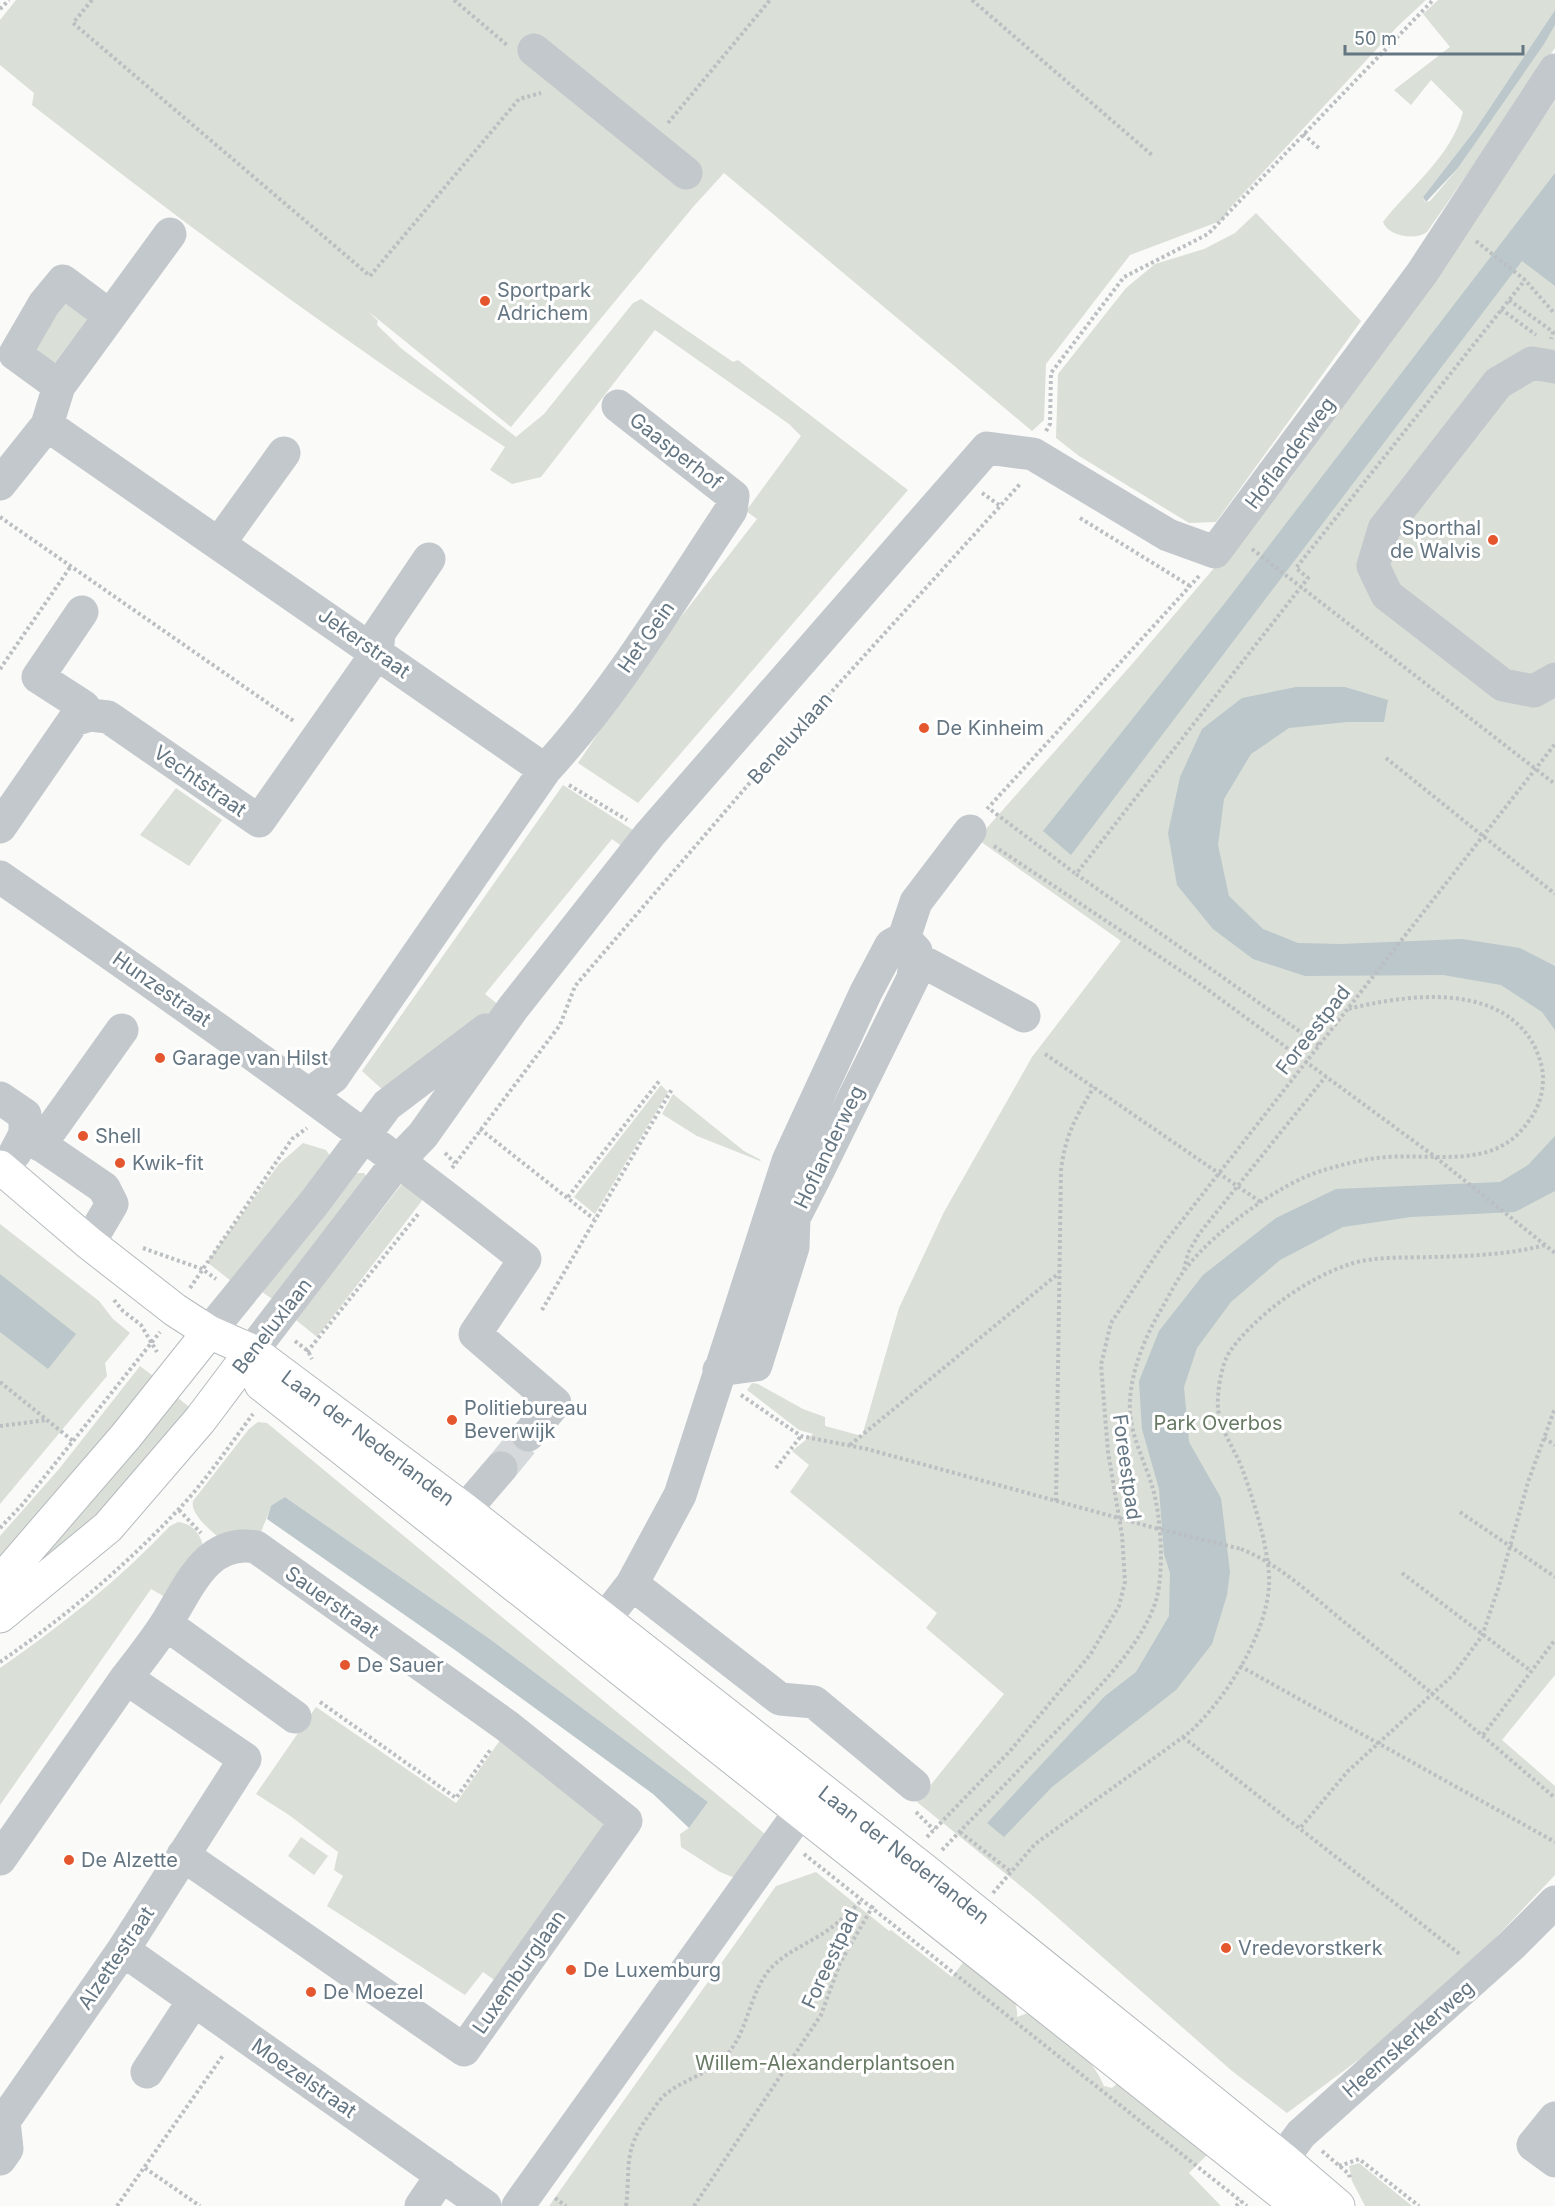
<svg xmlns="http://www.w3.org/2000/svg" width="1555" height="2206" font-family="Inter,sans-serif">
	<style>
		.green { fill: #dadfd7 }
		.water { fill: #bbc7cb }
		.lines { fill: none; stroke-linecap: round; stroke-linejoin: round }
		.minor-tunnel { stroke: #d5d9db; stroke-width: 33; stroke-dasharray: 33 16; stroke-linecap: butt }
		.major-casing { stroke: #b5babe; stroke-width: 35 }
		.path { stroke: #bbbfc2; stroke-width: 4; stroke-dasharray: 3 3; stroke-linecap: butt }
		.minor { stroke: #c3c8cc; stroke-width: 33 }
		.major { stroke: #fff; stroke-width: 33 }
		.path-bridge { stroke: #bbbfc2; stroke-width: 4; stroke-dasharray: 3 3; stroke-linecap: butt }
		.poi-dot { fill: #e4572e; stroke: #fff; stroke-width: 2 }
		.labels { text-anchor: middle; stroke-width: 6; stroke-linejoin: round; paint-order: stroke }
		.poi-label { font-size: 20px; fill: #657683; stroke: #fff; text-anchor: start }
		.street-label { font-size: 20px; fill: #657683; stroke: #fff }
		.park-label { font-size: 20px; fill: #687a64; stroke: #fff }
	</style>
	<rect width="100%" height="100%" fill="#fafaf8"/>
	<path class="green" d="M 16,0 L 1426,0 L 1398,26 L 1228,210 L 1223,220 L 1130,255 L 1046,364 L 1044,420 L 1032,431 L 724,173 L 693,207 L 511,427 L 369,312 L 378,321 L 377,325 L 402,349 L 516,437 L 544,414 L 633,303 L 641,299 L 733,362 L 738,360 L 908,490 L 638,803 L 578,763 L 646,662 L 757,519 L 746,511 L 801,436 L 789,424 L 655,330 L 541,477 L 512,484 L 490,470 L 505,447 C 342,341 185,224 32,105 L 34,93 L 0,65 L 0,20 Z
		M 1438,0 L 1555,0 L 1555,10 L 1475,130 L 1423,197 L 1425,202 L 1430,201 L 1458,168 L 1555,25 L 1555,48 L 1427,232 C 1415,241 1388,236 1383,222 C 1410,187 1451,157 1463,112 L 1431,80 L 1411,105 L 1394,90 L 1450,47 L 1423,14 Z
		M 1555,101 L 1555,1675 L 1502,1740 L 1555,1786 L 1555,1875 L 1431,2006 L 1287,2113 L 1232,2071 L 1033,1896 L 917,1802 L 1004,1694 L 926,1628 L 937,1613 L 790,1492 L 809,1465 L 792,1451 L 813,1434 L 799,1430 L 747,1390 L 752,1383 L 758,1384 L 803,1409 L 825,1417 L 825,1426 L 862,1436 L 899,1308 L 944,1212 L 1032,1057 L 1121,941 L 977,839 L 1133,663 L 1291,478 Z
		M 1256,213 L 1361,321 L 1216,522 L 1189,523 L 1079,456 L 1056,438 L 1058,374 L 1126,288 L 1155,264 L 1204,249 L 1235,233 Z
		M 64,297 L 93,312 L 62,367 L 30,352 Z
		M 563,785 L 639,834 L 627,850 L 612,839 L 485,994 L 500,1006 L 464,1036 L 383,1090 L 362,1071 Z
		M 176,788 L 222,820 L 189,866 L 140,835 Z
		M 661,1085 L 668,1092 L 595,1214 L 574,1197 Z
		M 673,1094 L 744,1151 L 761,1160 L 760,1161 L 697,1136 L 662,1114 Z
		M 303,1143 L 326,1150 L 333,1160 L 236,1285 L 207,1262 L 279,1164 Z
		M 356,1173 L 364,1173 L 367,1178 L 275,1301 L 258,1289 Z
		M 409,1182 L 424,1194 L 421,1202 L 317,1337 L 296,1320 L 401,1185 Z
		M 0,1224 L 99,1301 L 113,1319 L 130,1333 L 105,1363 L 107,1376 L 0,1504 Z
		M 140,1366 L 157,1379 L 0,1565 L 0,1536 L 59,1469 Z
		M 173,1394 L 193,1410 L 111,1506 L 43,1569 L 0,1589 Z
		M 258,1422 L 267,1423 L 766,1835 L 735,1878 L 720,1872 L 681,1847 L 680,1834 L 689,1828 L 708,1802 L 490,1639 L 285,1497 L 271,1507 L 259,1537 L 218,1537 C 209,1529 190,1513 193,1501 L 249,1429 Z
		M 178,1522 C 194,1524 201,1535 204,1549 L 167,1598 L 151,1589 L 0,1805 L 0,1668 C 61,1626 120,1579 170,1526 Z
		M 316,1707 L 456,1803 L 503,1736 L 618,1823 L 503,1986 L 483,1972 L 465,1995 L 327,1906 L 343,1876 L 334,1870 L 338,1852 L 289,1815 L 256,1794 Z
		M 301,1837 L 328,1856 L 314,1875 L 288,1856 Z
		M 816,1872 L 889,1931 L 891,1930 L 952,1977 L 965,1960 C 984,1974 1020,1990 1017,2017 L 1033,2011 C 1058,2033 1091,2054 1104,2086 L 1112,2088 L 1119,2082 L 1213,2149 L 1189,2173 L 1221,2206 L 549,2206 L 776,1886 Z
		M 1359,2163 L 1412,2206 L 1365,2206 L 1352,2181 L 1349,2166 Z"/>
	<path class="water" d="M 1555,10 L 1555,25 L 1544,44 L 1458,168 L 1426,202 L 1423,197 L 1475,130 Z
		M 1555,173 L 1555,286 L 1522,261 L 1071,855 L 1043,831 L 1228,599 Z
		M 1296,687 L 1345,687 L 1388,700 L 1384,722 L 1347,722 L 1289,728 L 1251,754 L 1224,799 L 1218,845 L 1229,896 L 1263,929 L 1298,943 L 1340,944 L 1462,939 L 1520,948 L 1555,966 L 1555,1030 L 1542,1012 L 1501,985 L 1443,975 L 1305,976 L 1253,959 L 1213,929 L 1177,885 L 1168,833 L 1180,777 L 1202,729 L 1242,698 Z
		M 1555,1136 L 1555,1191 L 1515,1212 L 1411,1217 L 1343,1227 L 1280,1260 L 1231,1302 L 1197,1348 L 1184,1387 L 1189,1442 L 1221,1498 L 1230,1572 L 1227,1595 L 1212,1644 L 1176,1690 L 1052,1787 L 1004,1837 L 987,1823 L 1105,1696 L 1136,1672 L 1169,1616 L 1170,1573 L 1164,1554 L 1159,1489 L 1142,1429 L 1139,1381 L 1159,1331 L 1203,1275 L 1276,1218 L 1336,1189 L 1500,1182 L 1528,1165 Z
		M 0,1274 L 76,1334 L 48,1369 L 0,1332 Z
		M 285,1497 L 490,1639 L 708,1802 L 689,1828 L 653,1794 L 455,1650 L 267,1519 L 271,1506 Z"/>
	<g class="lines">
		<path class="minor-tunnel" d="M 501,1468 L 528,1435"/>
		<defs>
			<path id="major" d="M 0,1167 L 89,1243 L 175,1310 L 209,1332 L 252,1351 L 465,1510 L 924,1870 L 1283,2159 L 1338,2206
				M 261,1384 L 1298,2206
				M 0,1582 L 126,1436 L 209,1332
				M 0,1616 L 108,1527 L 200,1420 L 252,1351"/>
		</defs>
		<use href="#major" class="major-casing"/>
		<path class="path" d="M 92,0 L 73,23 L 370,276 L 519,99 L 541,93
			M 454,0 L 507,45
			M 972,0 L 1152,155
			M 0,9 L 9,0
			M 668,123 L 770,0
			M 1303,134 L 1320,149
			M 1476,241 L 1525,280 L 1555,314
			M 1509,300 L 1553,332 L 1551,339
			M 1501,309 L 1536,335
			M 1046,431 L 1050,424 L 1051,373 L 1124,277 L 1208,234 L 1433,0
			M 982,493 L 999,505
			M 0,517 L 295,722
			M 1080,518 L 1190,586
			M 1252,549 L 1555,784
			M 0,669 L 71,566
			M 1386,758 L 1555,894
			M 569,785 L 627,820
			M 987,809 L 1200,575
			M 991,810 L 1076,874
			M 994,846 L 1196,981 L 1434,1156 L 1555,1253
			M 1319,1045 L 1076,874 L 1308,578 L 1296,568 L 1525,280
			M 1045,1054 L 1262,1203
			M 480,1129 L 594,1219
			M 445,1153 L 455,1163
			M 452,1168 L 560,1025 L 575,986 L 766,764 L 1021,483
			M 568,1197 L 660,1080
			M 143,1248 L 202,1269 L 216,1279
			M 1184,1270 L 1188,1253 L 1199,1234 L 1326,1076
			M 190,1288 L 292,1139 L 307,1128
			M 114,1300 L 123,1311 L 141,1325 L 157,1352
			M 542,1310 L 672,1089
			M 295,1341 L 308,1351 L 312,1359
			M 307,1352 L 419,1213
			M 0,1382 L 73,1441
			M 741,1395 L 801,1436 L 867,1449 L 1155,1528
			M 0,1426 L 47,1420
			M 1544,1438 L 1555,1445
			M 850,1445 L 1059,1273
			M 776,1468 L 801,1436
			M 1056,1501 L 1061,1170 C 1065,1136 1076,1116 1094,1087
			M 179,1510 L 201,1533
			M 1460,1512 L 1555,1577
			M 0,1528 L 22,1505 L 160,1332
			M 1241,1549 C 1282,1565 1315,1599 1348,1625 C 1419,1682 1487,1739 1555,1798
			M 1402,1573 L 1531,1671
			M 0,1662 C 64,1618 124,1567 177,1511 C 205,1482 229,1446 253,1414
			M 1240,1666 L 1555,1842
			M 320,1702 L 456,1798 L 491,1749
			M 1483,1735 L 1555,1640
			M 1183,1737 L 1461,1955
			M 916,1812 L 934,1830
			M 1301,1827 L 1348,1771 L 1453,1675 L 1482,1636 L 1499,1586 L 1528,1482 L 1555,1408
			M 960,1832 L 1011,1872
			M 927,1837 L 1010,1751 L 1090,1655 L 1119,1606 L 1125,1582 L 1122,1535 L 1108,1452 L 1101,1365 L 1111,1323 L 1162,1246 L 1555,744
			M 942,1850 C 975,1816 1008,1781 1041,1747 C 1078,1708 1143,1650 1157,1597 C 1164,1568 1161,1518 1153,1489 C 1146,1464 1131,1437 1130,1411 C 1128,1377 1145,1336 1162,1308 C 1170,1294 1177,1279 1187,1267 C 1214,1232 1281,1182 1324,1170 C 1341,1165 1360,1160 1377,1158 C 1430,1151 1493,1173 1528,1122 C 1538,1109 1543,1095 1543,1078 C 1543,1065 1537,1050 1531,1040 C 1493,982 1405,995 1348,1009
			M 804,1854 L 1247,2206
			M 993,1893 L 1035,1844 L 1190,1732 C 1226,1698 1265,1637 1269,1587 C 1271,1554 1254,1502 1243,1471 C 1236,1451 1220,1431 1218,1408 C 1217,1392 1221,1365 1230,1351 C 1257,1314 1307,1278 1350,1264 C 1375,1256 1406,1258 1432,1257 C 1469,1256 1508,1255 1545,1245
			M 1322,2151 L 1349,2174 L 1350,2179
			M 1339,2166 L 1359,2159 L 1419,2206
			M 145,2168 L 200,2206
			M 555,2198 L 566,2206
			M 117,2206 L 224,2054
			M 626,2206 C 631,2166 622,2152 649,2115 C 654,2109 659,2099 666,2094 C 684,2079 707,2075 724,2058 C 749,2032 748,1995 770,1969 C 784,1954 802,1946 819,1936 C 835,1926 848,1914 861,1901
			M 694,2206 L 821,2015 L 840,1963 L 874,1904
			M 1236,2206 L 1241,2201"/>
		<path class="minor" d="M 534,50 L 686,173
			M 1555,367 L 1532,363 L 1498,383 L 1384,529 L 1373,566 L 1387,595 L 1431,629 L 1503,685 L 1534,691 L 1555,679
			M 59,386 L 15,354 L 44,304 L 63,281 L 110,316
			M 47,425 L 545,770
			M 0,484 L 47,425 L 59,386 L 170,234
			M 220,542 L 284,453
			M 82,612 L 38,677 L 83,706 L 90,715
			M 0,827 L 74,720 L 90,715 L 108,717 L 259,821 L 377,653 L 379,633 L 429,559
			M 0,877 C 178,1000 355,1124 525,1259 L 475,1334 L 555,1403 L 528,1435
			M 916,958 L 1024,1016
			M 309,1094 L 333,1077 L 545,770 C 616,693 673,597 731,510 L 733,496 L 618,406
			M 0,1098 L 25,1115 L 25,1134 L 15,1153
			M 25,1134 L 104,1188 L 112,1204 L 89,1243
			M 40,1145 L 122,1030
			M 209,1332 L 314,1203 L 387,1105 L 486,1030
			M 252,1351 L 397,1162 L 423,1135 L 513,1008 L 650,834 L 987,448 L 1033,454 L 1168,535 L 1215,552 L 1422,273 L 1555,70
			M 719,1370 L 756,1365 L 793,1247 L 794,1218 L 814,1179 L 913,978 L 916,951 L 904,938
			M 447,1531 L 501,1468
			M 632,1584 L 780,1699 L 814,1702 L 914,1785
			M 166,1624 L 295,1717
			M 587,1642 L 632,1584 L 680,1495 L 788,1161 L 866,992 L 891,945 L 904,938 L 916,902 L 970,831
			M 0,1859 L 126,1678
			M 123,1950 L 485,2206
			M 147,2072 L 194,2000
			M 1555,2118 L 1533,2145 L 1555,2161
			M 0,2159 L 7,2149 L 4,2121 L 123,1950 L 245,1759 L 126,1678 C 140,1660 155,1641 167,1622 C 189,1587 207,1538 256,1547 L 507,1726 L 626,1821 L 464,2050 L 183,1855
			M 1266,2181 L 1301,2134 L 1512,1945 L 1555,1902
			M 421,2206 L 442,2175
			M 518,2206 L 817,1788"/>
		<use href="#major" class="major"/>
		<path class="path-bridge" d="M 1155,1528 L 1241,1549"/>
	</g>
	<g class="poi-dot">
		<circle cx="485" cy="301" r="6"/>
		<circle cx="1493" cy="540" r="6"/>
		<circle cx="924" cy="728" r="6"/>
		<circle cx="160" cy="1058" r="6"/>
		<circle cx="83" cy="1136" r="6"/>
		<circle cx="120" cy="1163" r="6"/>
		<circle cx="452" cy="1420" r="6"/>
		<circle cx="345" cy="1665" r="6"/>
		<circle cx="69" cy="1860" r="6"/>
		<circle cx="1226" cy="1948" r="6"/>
		<circle cx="571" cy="1970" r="6"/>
		<circle cx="311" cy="1992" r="6"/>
	</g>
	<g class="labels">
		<g class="poi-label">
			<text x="497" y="297">Sportpark<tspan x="497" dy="23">Adrichem</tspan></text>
			<text x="1481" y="535" text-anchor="end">Sporthal<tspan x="1481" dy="23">de Walvis</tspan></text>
			<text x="936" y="735">De Kinheim</text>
			<text x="172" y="1065">Garage van Hilst</text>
			<text x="95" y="1143">Shell</text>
			<text x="132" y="1170">Kwik-fit</text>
			<text x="464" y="1415">Politiebureau<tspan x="464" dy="23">Beverwijk</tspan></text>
			<text x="357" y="1672">De Sauer</text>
			<text x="81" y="1867">De Alzette</text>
			<text x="1238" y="1955">Vredevorstkerk</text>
			<text x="583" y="1977">De Luxemburg</text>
			<text x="323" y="1999">De Moezel</text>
		</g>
		<g class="street-label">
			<text transform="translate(676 451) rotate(38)" y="7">Gaasperhof</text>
			<text transform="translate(1290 453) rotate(-53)" y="7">Hoflanderweg</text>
			<text transform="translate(646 637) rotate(-55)" y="7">Het Gein</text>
			<text transform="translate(364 643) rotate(35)" y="7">Jekerstraat</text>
			<text transform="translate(790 738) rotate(-48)" y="7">Beneluxlaan</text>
			<text transform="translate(200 781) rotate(35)" y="7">Vechtstraat</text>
			<text transform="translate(162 989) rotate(35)" y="7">Hunzestraat</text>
			<text transform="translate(1313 1030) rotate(-52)" y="7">Foreestpad</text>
			<text transform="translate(829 1147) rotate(-64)" y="7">Hoflanderweg</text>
			<text transform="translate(272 1326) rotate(-52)" y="7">Beneluxlaan</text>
			<text transform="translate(368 1438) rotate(37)" y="7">Laan der Nederlanden</text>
			<text transform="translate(1127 1467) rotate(82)" y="7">Foreestpad</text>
			<text transform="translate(332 1602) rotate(35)" y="7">Sauerstraat</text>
			<text transform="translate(904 1855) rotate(38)" y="7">Laan der Nederlanden</text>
			<text transform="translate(116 1958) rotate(-56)" y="7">Alzettestraat</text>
			<text transform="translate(830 1959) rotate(-65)" y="7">Foreestpad</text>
			<text transform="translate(519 1972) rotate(-55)" y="7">Luxemburglaan</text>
			<text transform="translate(1408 2039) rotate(-41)" y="7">Heemskerkerweg</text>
			<text transform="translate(304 2078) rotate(35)" y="7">Moezelstraat</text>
		</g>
		<g class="park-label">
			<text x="1218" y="1430">Park Overbos</text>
			<text x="825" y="2070">Willem-Alexanderplantsoen</text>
		</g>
	</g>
	<path d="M1345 45v9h178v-9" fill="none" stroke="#657683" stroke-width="3"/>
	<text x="1354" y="45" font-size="18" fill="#657683" stroke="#ffffff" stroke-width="4.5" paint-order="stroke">50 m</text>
</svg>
